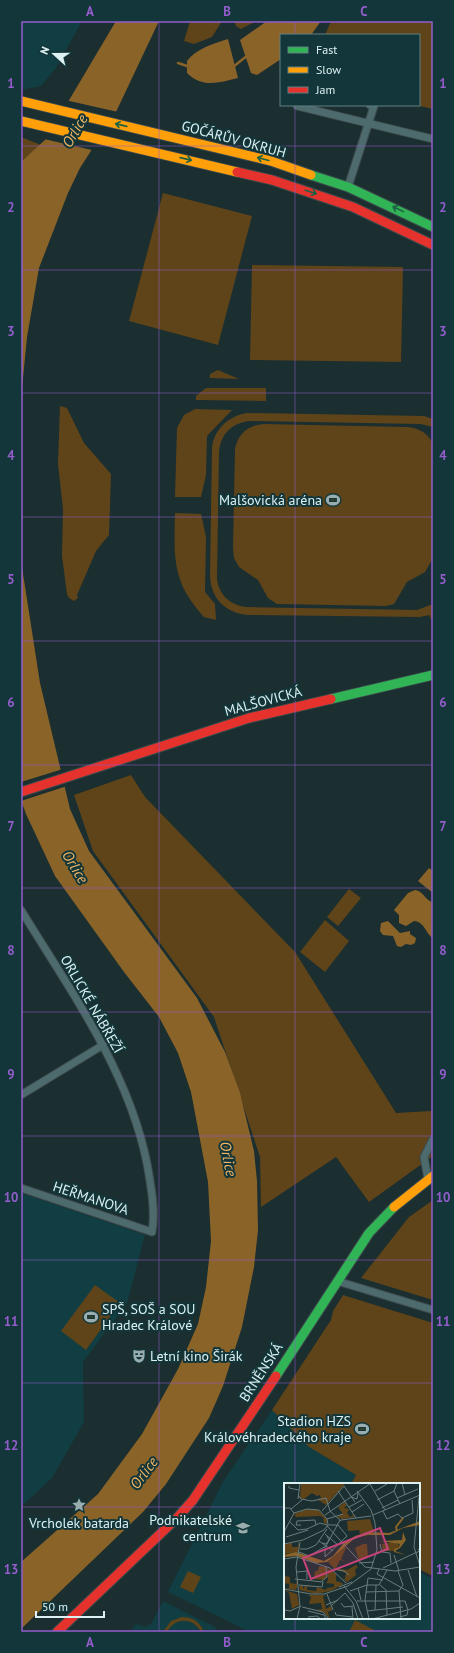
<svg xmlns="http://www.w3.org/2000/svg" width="454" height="1653" font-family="'PT Sans',sans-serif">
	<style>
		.built { fill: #113e42 }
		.green { fill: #5f4419 }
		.water { fill: #8a6329 }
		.pier { fill: #1b2e30 }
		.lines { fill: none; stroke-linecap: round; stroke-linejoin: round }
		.stream { stroke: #8a6329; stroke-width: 2.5 }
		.street-casing { stroke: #3c4b4d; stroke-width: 9 }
		.fast-casing { stroke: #3c4b4d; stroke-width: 11 }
		.slow-casing { stroke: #3c4b4d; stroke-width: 11 }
		.jam-casing { stroke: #3c4b4d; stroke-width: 11 }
		.street { stroke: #4d6a6c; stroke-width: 7 }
		.fast { stroke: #30b455; stroke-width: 9 }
		.slow { stroke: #ff9f0a; stroke-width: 9 }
		.jam { stroke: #e5322d; stroke-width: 9 }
		.oneway { stroke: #1c6243 }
		.grid { fill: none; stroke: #945dcc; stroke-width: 1; stroke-opacity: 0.55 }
		.labels { text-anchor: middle; stroke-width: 4; stroke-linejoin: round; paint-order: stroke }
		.street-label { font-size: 14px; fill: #ddf0f2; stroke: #123639 }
		.poi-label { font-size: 14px; fill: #ddf0f2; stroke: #123639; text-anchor: end }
		.water-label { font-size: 15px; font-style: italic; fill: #f4b665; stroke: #123639 }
		.inset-river { fill: none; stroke: #8a6329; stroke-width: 2 }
		.inset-road { fill: none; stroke: #697c7e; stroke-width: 1 }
		.view { fill: #c74379; fill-opacity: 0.15; stroke: #c74379; stroke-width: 2 }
		.inset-edge { fill: none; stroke: #ddf0f2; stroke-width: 2 }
		.neatline { fill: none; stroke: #945dcc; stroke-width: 1.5 }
		.grid-label { font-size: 13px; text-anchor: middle; font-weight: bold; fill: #945dcc }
	</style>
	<rect width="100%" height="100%" fill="#1b2e30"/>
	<path class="built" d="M 21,21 L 82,21 L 56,68 L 41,86 L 21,90 Z
		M 21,1193 L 145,1235 L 127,1303 L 83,1362 L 84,1422 L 52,1478 L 21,1507 Z
		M 272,1410 L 309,1447 L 356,1475 L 351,1484 L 285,1484 L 285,1618 L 419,1618 L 419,1572 L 433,1579 L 433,1632 L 250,1632 L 168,1592 L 224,1480 Z
		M 163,1601 L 217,1628 L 215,1632 L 130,1632 L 136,1624 L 145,1627 L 151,1624 Z"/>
	<path class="green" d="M 190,21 L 222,21 L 212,37 L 194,44 L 184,41 Z
		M 234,21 L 256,21 L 241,29 L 236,26 Z
		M 331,21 L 433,21 L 433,109 L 416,105 L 419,105 L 419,35 L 325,35 Z
		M 21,137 L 41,145 L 21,162 Z
		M 163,193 L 252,216 L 218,345 L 129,321 Z
		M 252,265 L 403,267 L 401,362 L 250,360 Z
		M 218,370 L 239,379 L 210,378 L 210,374 Z
		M 206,388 L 266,388 L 266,401 L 196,400 L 196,396 Z
		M 60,406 L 67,408 L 84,443 L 111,474 L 109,535 L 96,551 L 77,595 L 78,598 L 74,601 L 69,598 L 67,594 L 62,556 L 63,509 L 58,464 Z
		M 195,409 L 232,410 L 207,436 L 206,475 L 201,497 L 175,497 L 177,428 L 184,415 Z
		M 247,413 L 424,416 L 433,419 L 433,427 L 421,424 L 248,421 C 231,424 221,434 219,451 L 217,579 C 219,595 230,605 246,607 L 417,610 L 433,604 L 433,623 L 429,615 L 420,617 L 248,615 C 226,613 211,599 210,576 L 212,447 C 215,428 229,416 247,413 Z
		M 264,424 L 407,427 C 419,428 428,433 433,444 L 433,558 L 425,572 L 407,582 L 394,604 L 386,606 L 277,604 L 268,598 L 258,580 L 239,567 L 234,558 L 233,548 L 235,449 C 238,434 248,425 264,424 Z
		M 175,513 L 201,514 L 206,537 L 205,592 L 215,604 L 216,620 L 204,617 C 172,582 174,559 175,513 Z
		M 131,775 L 145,797 L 295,952 L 396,1113 L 431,1111 L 433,1108 L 433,1156 L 369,1202 L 336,1157 L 261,1207 L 260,1157 L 214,1017 L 93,851 L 74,795 Z
		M 349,889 L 361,898 L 338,926 L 327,917 Z
		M 325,920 L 349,941 L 325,972 L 300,952 Z
		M 433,1200 L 433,1300 L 361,1278 L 409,1217 Z
		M 95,1285 L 120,1303 L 86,1350 L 61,1331 Z
		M 343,1295 L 433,1323 L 433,1576 L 419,1569 L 419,1484 L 351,1484 L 356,1475 L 309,1447 L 272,1410 L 331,1320 L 333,1311 Z
		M 188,1571 L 201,1577 L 193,1593 L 180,1587 Z
		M 182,1617 C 193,1617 200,1622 204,1632 L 201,1632 C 193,1617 175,1617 167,1632 L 163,1632 L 171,1621 Z
		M 355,1620 L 374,1630 L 373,1632 L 349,1632 Z"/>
	<path class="water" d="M 116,21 L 159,21 L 116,112 L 80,168 L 68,193 L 39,268 L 27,337 L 21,399 L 21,162 L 46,139 Z
		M 267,21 L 321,21 L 311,35 L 281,35 L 281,59 L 257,75 L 251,73 L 240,40 Z
		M 228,39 L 238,78 C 218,83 202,88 187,73 L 187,61 C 197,48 213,44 228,39 Z
		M 21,561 L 40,683 L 70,809 L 89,851 L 197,998 L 225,1052 L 240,1093 L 254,1151 L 257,1181 L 258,1230 L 254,1267 L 242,1327 L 223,1386 L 209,1418 L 166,1484 L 143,1512 L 21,1629 L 21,1562 L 98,1494 L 142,1434 L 178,1369 L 198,1324 L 206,1287 L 211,1241 L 208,1182 L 191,1092 L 178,1053 L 159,1017 L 124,972 L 55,876 L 26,814 L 21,800 Z
		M 429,868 L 433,871 L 433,893 L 418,881 Z
		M 415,890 C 424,891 425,901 433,902 L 433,938 C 425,933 425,922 414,921 L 406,926 L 399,923 L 399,915 L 394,910 L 408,893 Z
		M 388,921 L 400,933 L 410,931 L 410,934 L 416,938 L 415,943 L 411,945 L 406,944 L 401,947 L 397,946 L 393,936 L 383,935 L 380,931 L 381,923 Z"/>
	<path class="pier" d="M 65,100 L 118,112 L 96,151 L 44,139 Z
		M 63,769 L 67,786 L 21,801 L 21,782 Z"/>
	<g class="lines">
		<path class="stream" d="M 178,63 L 190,67
			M 233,67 L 248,55"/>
		<defs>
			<path id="street" d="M 297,106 L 433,139
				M 348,187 L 374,106 L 370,105
				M 21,910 C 73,995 136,1081 150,1181 C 153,1199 155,1215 152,1232 L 21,1188
				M 21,1095 L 103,1045
				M 428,1179 L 424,1157 L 433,1139
				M 337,1281 L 433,1310"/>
			<path id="fast" d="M 311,175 L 348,187 L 433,227
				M 331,699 L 433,675
				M 276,1376 L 369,1233 L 394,1207"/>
			<path id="slow" d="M 21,101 L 271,161 L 311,175
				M 21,121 L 237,172
				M 394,1207 L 433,1176"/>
			<path id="jam" d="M 237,172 L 272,180 L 353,207 L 433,245
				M 21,792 L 249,718 L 331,699
				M 57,1632 L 178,1517 L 193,1500 L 276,1376"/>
		</defs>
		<use href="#street" class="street-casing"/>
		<use href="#fast" class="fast-casing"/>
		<use href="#slow" class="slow-casing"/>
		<use href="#jam" class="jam-casing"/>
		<use href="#street" class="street"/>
		<use href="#fast" class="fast"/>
		<use href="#slow" class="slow"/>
		<use href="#jam" class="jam"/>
	</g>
	<defs><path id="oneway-shaft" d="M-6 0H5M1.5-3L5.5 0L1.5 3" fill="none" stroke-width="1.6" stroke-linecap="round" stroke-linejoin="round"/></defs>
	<g class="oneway">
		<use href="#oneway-shaft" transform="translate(121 125) rotate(-167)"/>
		<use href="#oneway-shaft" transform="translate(186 159) rotate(13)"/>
		<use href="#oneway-shaft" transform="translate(263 159) rotate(-165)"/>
		<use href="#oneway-shaft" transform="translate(311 192) rotate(18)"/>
		<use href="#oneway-shaft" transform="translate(398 209) rotate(-154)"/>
	</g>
	<path class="grid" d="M 159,21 L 159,1632M 295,21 L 295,35M 295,105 L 295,1484M 21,146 L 433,146M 21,270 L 433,270M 21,393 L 433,393M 21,517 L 433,517M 21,641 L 433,641M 21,765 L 433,765M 21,888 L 433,888M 21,1012 L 433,1012M 21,1136 L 433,1136M 21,1260 L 433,1260M 21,1383 L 433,1383M 21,1507 L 285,1507M 419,1507 L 433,1507M 295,1618 L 295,1632"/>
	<defs>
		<symbol id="stadium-bare" viewBox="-9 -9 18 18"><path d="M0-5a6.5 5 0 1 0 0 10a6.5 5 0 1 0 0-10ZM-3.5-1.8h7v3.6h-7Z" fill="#99acae" stroke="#123639" stroke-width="2.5" paint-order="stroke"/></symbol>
		<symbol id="theatre-bare" viewBox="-9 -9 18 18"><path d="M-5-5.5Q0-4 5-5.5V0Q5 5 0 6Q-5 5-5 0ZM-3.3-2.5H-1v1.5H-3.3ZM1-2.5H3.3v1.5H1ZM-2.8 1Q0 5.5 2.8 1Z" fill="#99acae" stroke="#123639" stroke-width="2.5" paint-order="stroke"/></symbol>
		<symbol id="sight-bare" viewBox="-9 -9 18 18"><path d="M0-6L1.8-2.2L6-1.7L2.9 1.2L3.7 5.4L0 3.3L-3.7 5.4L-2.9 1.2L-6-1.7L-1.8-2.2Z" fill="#99acae" stroke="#123639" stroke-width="2.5" paint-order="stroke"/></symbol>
		<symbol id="school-bare" viewBox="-9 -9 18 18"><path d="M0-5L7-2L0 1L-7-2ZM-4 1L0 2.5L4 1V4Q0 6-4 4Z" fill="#99acae" stroke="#123639" stroke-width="2.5" paint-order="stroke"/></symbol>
	</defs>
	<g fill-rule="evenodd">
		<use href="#stadium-bare" x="323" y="490" width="20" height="20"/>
		<use href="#stadium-bare" x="81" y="1307" width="20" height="20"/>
		<use href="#theatre-bare" x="129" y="1346" width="20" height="20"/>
		<use href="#stadium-bare" x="352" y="1419" width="20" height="20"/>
		<use href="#sight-bare" x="69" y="1495" width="20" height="20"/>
		<use href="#school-bare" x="233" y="1518" width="20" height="20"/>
	</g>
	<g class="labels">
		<g class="street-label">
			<text transform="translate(234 139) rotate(15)" y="5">GOČÁRŮV OKRUH</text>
			<text transform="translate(263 701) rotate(-15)" y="5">MALŠOVICKÁ</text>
			<text transform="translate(92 1004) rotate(60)" y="5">ORLICKÉ NÁBŘEŽÍ</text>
			<text transform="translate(91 1198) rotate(18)" y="5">HEŘMANOVA</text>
			<text transform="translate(261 1372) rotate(-57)" y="5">BRNĚNSKÁ</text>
		</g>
		<g class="poi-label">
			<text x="322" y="505">Malšovická aréna</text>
			<text x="102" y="1314" text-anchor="start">SPŠ, SOŠ a SOU<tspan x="102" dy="16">Hradec Králové</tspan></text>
			<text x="150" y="1361" text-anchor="start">Letní kino Širák</text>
			<text x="351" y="1426">Stadion HZS<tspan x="351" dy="16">Královéhradeckého kraje</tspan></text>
			<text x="232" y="1525">Podnikatelské<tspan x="232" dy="16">centrum</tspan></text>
			<text x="79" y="1528" text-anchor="middle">Vrcholek batarda</text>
		</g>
		<g class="water-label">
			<text transform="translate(75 131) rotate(-60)" y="5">Orlice</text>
			<text transform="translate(75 867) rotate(59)" y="5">Orlice</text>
			<text transform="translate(228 1159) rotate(79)" y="5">Orlice</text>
			<text transform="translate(144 1473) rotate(-53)" y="5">Orlice</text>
		</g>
	</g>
	<g transform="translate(284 1483)">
		<rect width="136" height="136" fill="#1b2e30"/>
		<path d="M 17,0 L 62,0 L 42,22 L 33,16 L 37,15 L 36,12 L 33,13 L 28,10 L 20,16 L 16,15 ZM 61,19 L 63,22 L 60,25 L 65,26 L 63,30 L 66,34 L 69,32 L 71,34 L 58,36 L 53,34 L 59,31 L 54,24 ZM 24,26 L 34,27 L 43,36 L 43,41 L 40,40 L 39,34 L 35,33 L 12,34 L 10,31 ZM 86,36 L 90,49 L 76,51 L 75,47 L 64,48 L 63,38 ZM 110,59 L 116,62 L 110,68 L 99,68 L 98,61 ZM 8,60 L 8,64 L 14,64 L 14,60 L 9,60 L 15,60 L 14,69 L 0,71 L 0,61 ZM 79,61 L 83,61 L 84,74 L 75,77 L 71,65 ZM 60,63 L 62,65 L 57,76 L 61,78 L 56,77 L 52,85 L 63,87 L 72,82 L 74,84 L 71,87 L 72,92 L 63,99 L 58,95 L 61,96 L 62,90 L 51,86 L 44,79 ZM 35,83 L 42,84 L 43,94 L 39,97 L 30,96 L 31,88 L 34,88 ZM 43,85 L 52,91 L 52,98 L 58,100 L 59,101 L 58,102 L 46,108 L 32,111 L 16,107 L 15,103 L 19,103 L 19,106 L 21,103 L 31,104 L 23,104 L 23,107 L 32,108 L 33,104 L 42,107 L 43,105 L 50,104 L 50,101 L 42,100 L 44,97 ZM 0,88 L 1,93 L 6,94 L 6,100 L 12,101 L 13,96 L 13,105 L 11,107 L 0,105 L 5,105 L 5,101 L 0,100 ZM 0,107 L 13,111 L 15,122 L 8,126 L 5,110 ZM 24,112 L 43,112 L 39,113 L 42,126 L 47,123 L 48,127 L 44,129 L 43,127 L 46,136 L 40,129 L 32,127 L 38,126 L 37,120 L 25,121 L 27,114 Z" fill="#5f4419"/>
		<path d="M 136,38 L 136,42 L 119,45 L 106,52 L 84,52 L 71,55 L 43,79 L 32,80 L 13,73 L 0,74 L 0,72 L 12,69 L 40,78 L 49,73 L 59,61 L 71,53 L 84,49 L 105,50 ZM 119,49 L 122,57 L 116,65 L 111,68 L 122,72 L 110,69 L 110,66 L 115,64 L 116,61 L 97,58 L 118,57 Z" fill="#8a6329"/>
		<path class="inset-river" d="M 113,48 L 112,44 L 119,35"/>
		<path class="inset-road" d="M 113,0 L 110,8 L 116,21M 118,0 L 121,12M 86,1 L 101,27M 5,3 L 5,5 L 15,7M 60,3 L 71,19M 54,8 L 72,35M 91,8 L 103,1M 14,12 L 17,16 L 28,18 L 42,15 L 46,28 L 57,38M 67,14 L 73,16 L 74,10M 135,14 L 130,64 L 136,83M 113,15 L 134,6M 14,16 L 16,0M 93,17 L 110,8M 65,24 L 78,17M 0,25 L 6,25 L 10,30M 98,25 L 114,17M 7,26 L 18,17M 38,28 L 60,3M 99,28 L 103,36 L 114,31 L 118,35 L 129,30 L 128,17M 68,29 L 80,21M 41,32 L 87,0M 89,32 L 136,12M 43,36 L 59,31M 57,37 L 87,33M 5,38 L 14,47 L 23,46 L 36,40 L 43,42M 17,42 L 12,42 L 13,38 L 31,37 L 32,42M 43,43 L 81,84 L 111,88 L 136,84M 0,49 L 10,30 L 23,26 L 35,27 L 43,36 L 44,42 L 40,47 L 19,57 L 0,61M 41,51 L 54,62M 2,54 L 24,47M 35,58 L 49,68M 38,60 L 42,61 L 45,57 L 43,53M 96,61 L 98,69 L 106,70 L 107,80M 42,63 L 56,37M 41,64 L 41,74 L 63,53 L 54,42 L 44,42M 16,66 L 23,66 L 32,62 L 43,46M 15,69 L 25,73 L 42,63M 110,72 L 115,88M 0,76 L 13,74 L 46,85 L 62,100M 75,80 L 90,79M 99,85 L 131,70 L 136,68 L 134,66M 49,86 L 60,88 L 65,92M 95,86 L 93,91 L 136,115M 124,87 L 133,114M 114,88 L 119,102 L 115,108 L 117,136M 13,89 L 23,88 L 23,96M 11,96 L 39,99 L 38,104 L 15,102M 38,98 L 43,94 L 42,84M 96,102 L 102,107 L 103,132M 60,103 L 72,118 L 79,136M 55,104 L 68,99M 74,105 L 77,117M 0,106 L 27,111 L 40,111 L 64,103 L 87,86 L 93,67 L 91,40 L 87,27 L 73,8M 66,108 L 83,102 L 95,102 L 103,87M 82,109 L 115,108M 61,110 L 69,120 L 74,136M 43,111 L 49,127M 73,118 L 121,118 L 124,127M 57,120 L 60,124 L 70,123M 42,122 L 54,117M 47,123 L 61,110M 18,124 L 39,129 L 45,136M 68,124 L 69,136M 1,127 L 6,128 L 17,123M 91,127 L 92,102M 24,128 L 40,132 L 42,136M 83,128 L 119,124M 51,129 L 52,132 L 68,134M 24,134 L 33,133 L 37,136M 116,134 L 123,132 L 124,127M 13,136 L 16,123 L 12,84 L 16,59M 85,136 L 81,117 L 84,95 L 99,97M 88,136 L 127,126 L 136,120"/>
		<path class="view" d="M 96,45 L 104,66 L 27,96 L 19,75 Z"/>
		<rect width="136" height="136" class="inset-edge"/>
	</g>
	<rect width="454" height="1653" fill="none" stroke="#123639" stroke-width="44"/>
	<rect x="280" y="34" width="140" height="72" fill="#123639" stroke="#638083"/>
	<rect x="288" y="47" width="20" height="6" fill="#30b455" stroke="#638083"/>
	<text x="316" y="54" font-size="12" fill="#ddf0f2">Fast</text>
	<rect x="288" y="67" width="20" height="6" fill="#ff9f0a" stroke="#638083"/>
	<text x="316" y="74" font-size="12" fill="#ddf0f2">Slow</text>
	<rect x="288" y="87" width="20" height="6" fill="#e5322d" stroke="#638083"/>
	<text x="316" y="94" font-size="12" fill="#ddf0f2">Jam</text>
	<g transform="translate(54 54) rotate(291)" stroke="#123639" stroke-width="3" paint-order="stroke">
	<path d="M0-3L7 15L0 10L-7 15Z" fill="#ddf0f2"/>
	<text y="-6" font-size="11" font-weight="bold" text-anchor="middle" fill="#ddf0f2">N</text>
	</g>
	<path d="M36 1611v6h68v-6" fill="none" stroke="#ddf0f2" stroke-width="2"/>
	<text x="42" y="1611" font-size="12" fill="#ddf0f2" stroke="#123639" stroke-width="3" paint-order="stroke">50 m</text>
	<rect x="22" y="22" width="410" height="1609" class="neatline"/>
	<g class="grid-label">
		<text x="90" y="16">A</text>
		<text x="227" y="16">B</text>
		<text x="364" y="16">C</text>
		<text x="11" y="88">1</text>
		<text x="443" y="88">1</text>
		<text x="11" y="212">2</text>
		<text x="443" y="212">2</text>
		<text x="11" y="336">3</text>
		<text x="443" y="336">3</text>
		<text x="11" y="460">4</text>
		<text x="443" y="460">4</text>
		<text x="11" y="584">5</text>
		<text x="443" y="584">5</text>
		<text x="11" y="707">6</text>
		<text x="443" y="707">6</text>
		<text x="11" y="831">7</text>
		<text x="443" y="831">7</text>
		<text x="11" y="955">8</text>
		<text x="443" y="955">8</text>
		<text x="11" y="1079">9</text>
		<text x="443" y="1079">9</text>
		<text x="11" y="1202">10</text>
		<text x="443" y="1202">10</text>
		<text x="11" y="1326">11</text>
		<text x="443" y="1326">11</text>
		<text x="11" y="1450">12</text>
		<text x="443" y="1450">12</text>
		<text x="11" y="1574">13</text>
		<text x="443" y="1574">13</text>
		<text x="90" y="1647">A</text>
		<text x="227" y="1647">B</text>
		<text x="364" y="1647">C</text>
	</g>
</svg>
